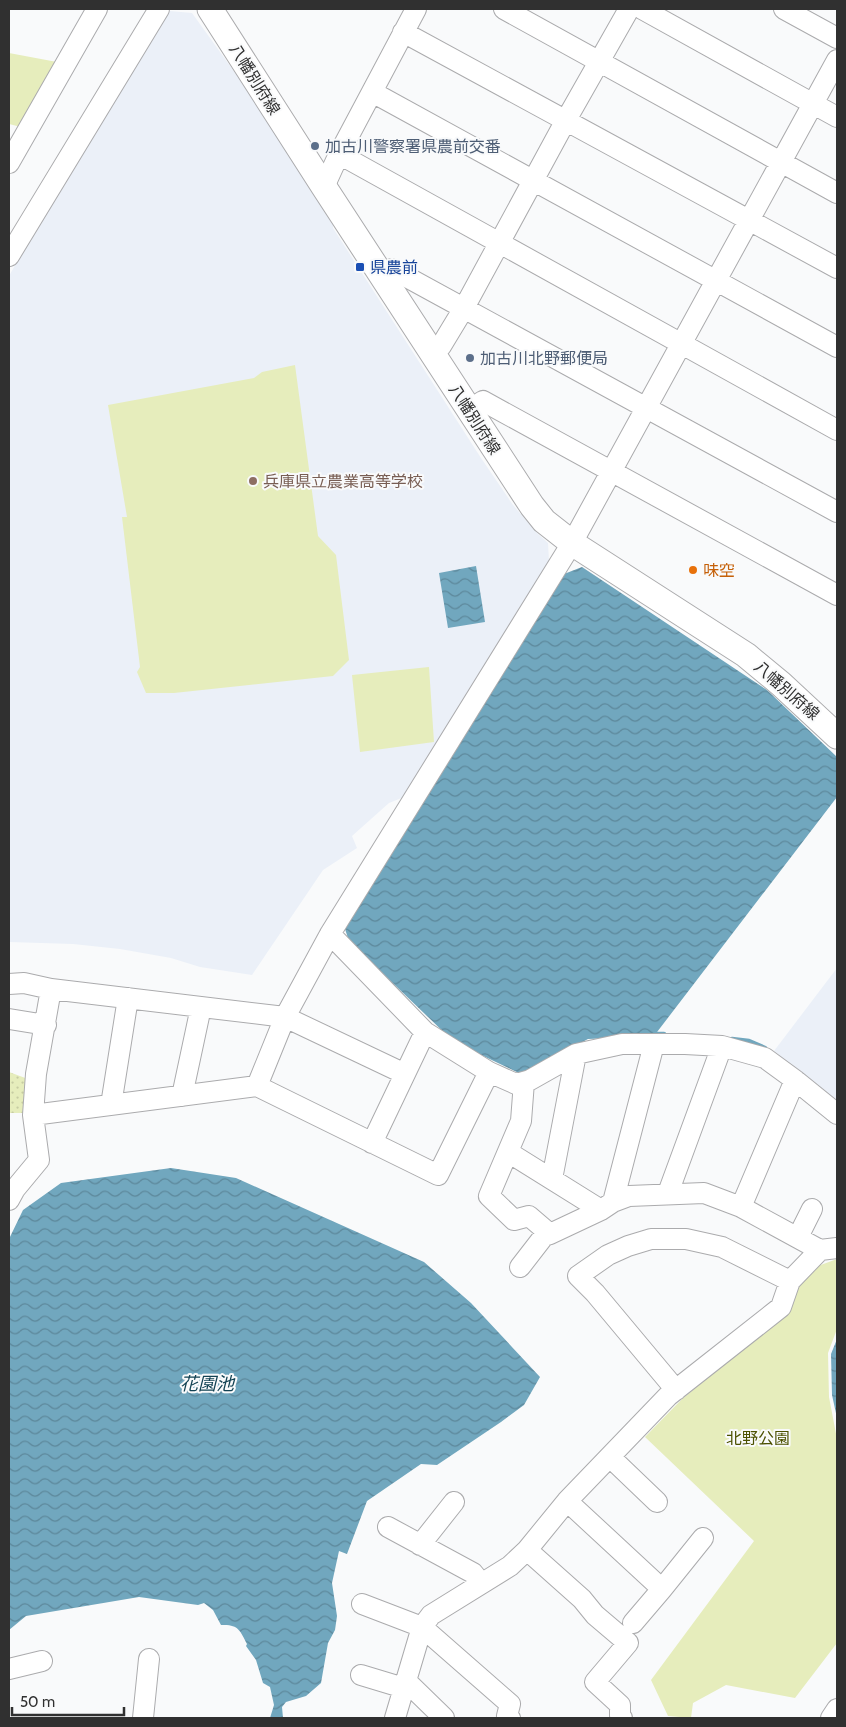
<svg xmlns="http://www.w3.org/2000/svg" width="846" height="1727" font-family="Cabin,'Noto Sans JP',sans-serif">
	<style>
		.built { fill: #ebf0f8 }
		.grass { fill: url(#grass-dots) }
		.park { fill: #e6edbc }
		.water { fill: url(#water-waves) }
		.lines { fill: none; stroke-linecap: round; stroke-linejoin: round }
		.stream { stroke: #71a7be; stroke-width: 4.5 }
		.minor-casing { stroke: #ababad; stroke-width: 22 }
		.major-casing { stroke: #ababad; stroke-width: 27 }
		.minor { stroke: #fff; stroke-width: 20 }
		.major { stroke: #fff; stroke-width: 25 }
		.service-dot { fill: #5c6f8a; stroke: #f9fafb; stroke-width: 2 }
		.transit-dot { fill: #1a4fb4; stroke: #f9fafb; stroke-width: 2 }
		.education-dot { fill: #8d6e63; stroke: #f9fafb; stroke-width: 2 }
		.food-dot { fill: #e8710a; stroke: #f9fafb; stroke-width: 2 }
		.labels { text-anchor: middle; stroke-width: 4; stroke-linejoin: round; paint-order: stroke }
		.street-label { font-size: 16px; fill: #303030; stroke: #f9fafb }
		.service-label { font-size: 16px; fill: #4e5e75; stroke: #f9fafb; text-anchor: start }
		.transit-label { font-size: 16px; fill: #164399; stroke: #f9fafb; text-anchor: start }
		.education-label { font-size: 16px; fill: #785e54; stroke: #f9fafb; text-anchor: start }
		.food-label { font-size: 16px; fill: #c56008; stroke: #f9fafb; text-anchor: start }
		.park-label { font-size: 16px; fill: #4c5100; stroke: #f9fafb }
		.water-label { font-size: 18px; font-style: italic; fill: #114152; stroke: #f9fafb }
	</style>
	<defs>
		<pattern id="grass-dots" width="8" height="8" patternUnits="userSpaceOnUse" patternTransform="scale(1.25)"><rect width="8" height="8" fill="#e6edbc"/><path d="M2 2h.1M6 6h.1" fill="none" stroke="#c6cca2" stroke-width="1.8" stroke-linecap="round"/></pattern>
		<pattern id="water-waves" width="16" height="10" patternUnits="userSpaceOnUse" patternTransform="scale(1.25)"><rect width="16" height="10" fill="#71a7be"/><path d="M0 5q4-4 8 0t8 0" fill="none" stroke="#5d889b"/></pattern>
	</defs>
	<rect width="100%" height="100%" fill="#f9fafb"/>
	<path class="built" d="M 170,11 L 192,13 L 251,95 L 313,193 L 333,221 L 333,228 L 481,458 L 513,505 L 537,533 L 548,543 L 549,561 L 404,797 L 389,803 L 352,836 L 357,848 L 323,870 L 252,975 L 200,967 L 171,958 L 120,949 L 73,944 L 9,942 L 9,276 L 70,167 L 130,71 Z
		M 837,968 L 837,1100 L 774,1051 Z"/>
	<path class="grass" d="M 9,1072 L 28,1079 L 30,1113 L 9,1113 Z"/>
	<path class="park" d="M 9,53 L 57,62 L 21,127 L 9,124 Z
		M 295,365 L 318,536 L 336,555 L 349,660 L 333,676 L 174,693 L 146,693 L 137,672 L 140,667 L 122,517 L 127,517 L 108,405 L 254,378 L 262,372 Z
		M 429,667 L 434,742 L 360,752 L 352,675 Z
		M 837,1259 L 837,1329 L 828,1353 L 829,1397 L 837,1439 L 837,1643 L 795,1698 L 726,1685 L 693,1703 L 691,1718 L 668,1716 L 651,1680 L 754,1541 L 645,1437 L 682,1399 L 786,1314 L 803,1279 L 818,1266 Z"/>
	<path class="water" d="M 476,566 L 485,622 L 448,628 L 439,573 Z
		M 582,567 L 767,690 L 837,757 L 837,797 L 654,1036 L 588,1039 L 521,1074 L 454,1042 L 349,941 L 344,926 L 564,574 Z
		M 171,1168 L 236,1178 L 424,1262 L 471,1303 L 540,1377 L 524,1405 L 501,1422 L 437,1465 L 421,1464 L 367,1501 L 347,1554 L 339,1551 L 332,1583 L 337,1616 L 335,1630 L 328,1643 L 321,1683 L 306,1696 L 286,1702 L 282,1707 L 283,1718 L 270,1718 L 274,1705 L 270,1687 L 263,1683 L 256,1660 L 246,1646 L 247,1644 C 240,1630 238,1624 221,1625 L 213,1610 L 204,1603 L 198,1605 L 139,1597 L 26,1616 L 9,1630 L 9,1239 L 23,1210 L 61,1183 Z
		M 837,1339 L 837,1418 L 832,1395 L 831,1354 Z"/>
	<g class="lines">
		<path class="stream" d="M 655,1034 L 664,1034
			M 732,1039 L 749,1041 L 765,1048"/>
		<defs>
			<path id="minor" d="M 504,9 L 837,193
				M 642,9 L 837,117
				M 784,9 L 837,38
				M 403,32 L 837,268
				M 372,92 L 837,347
				M 339,154 L 837,430
				M 9,163 L 97,9
				M 324,187 L 339,154 L 416,9
				M 9,256 L 159,9
				M 381,275 L 392,269 L 837,512
				M 432,354 L 441,346 L 464,308 L 566,120 L 629,9
				M 469,410 L 483,401 L 837,595
				M 330,934 L 425,1032 L 489,1072 L 516,1084 L 530,1080 L 576,1054 L 622,1044 L 685,1044 L 722,1046 L 765,1058 L 795,1080 L 837,1114
				M 9,984 L 24,983 L 51,989
				M 9,1019 L 46,1025
				M 524,1082 L 521,1121 L 489,1196 L 514,1220 L 529,1216 L 550,1234 L 601,1210 L 613,1202 L 629,1196 L 704,1193 L 741,1207 L 820,1250
				M 257,1086 L 285,1017 L 330,934 L 572,543 L 837,60
				M 182,1096 L 201,1007
				M 111,1105 L 128,998
				M 33,1115 L 257,1086 L 438,1175 L 489,1072
				M 372,1143 L 425,1032
				M 508,1152 L 601,1210
				M 552,1179 L 576,1054
				M 668,1193 L 722,1046
				M 9,1200 L 15,1189 L 39,1160 L 33,1115 L 36,1074 L 51,989 L 285,1017 L 405,1074
				M 613,1202 L 654,1044
				M 741,1207 L 795,1080
				M 798,1237 L 812,1209
				M 520,1267 L 544,1236 L 550,1234
				M 676,1390 L 595,1293 L 578,1276 L 608,1255 L 628,1246 L 651,1239 L 686,1239 L 722,1247 L 790,1281
				M 610,1457 L 657,1502
				M 567,1501 L 662,1589 L 633,1623
				M 388,1527 L 473,1573 L 481,1583
				M 420,1545 L 454,1502
				M 527,1550 L 582,1599 L 595,1615 L 628,1643 L 595,1682 L 620,1705 L 620,1716 L 622,1718
				M 662,1589 L 703,1538
				M 362,1604 L 422,1627 L 510,1704 L 507,1716 L 510,1718
				M 9,1669 L 42,1661
				M 361,1675 L 404,1688
				M 406,1681 L 444,1718
				M 143,1718 L 149,1659
				M 395,1718 L 422,1627 L 431,1615 L 510,1566 L 527,1550 L 567,1501 L 668,1396 L 781,1307 L 790,1281 L 820,1250 L 837,1248
				M 831,1718 L 837,1709"/>
			<path id="major" d="M 210,9 L 324,187 L 532,506 L 544,521 L 572,543 L 746,655 L 781,684 L 837,736"/>
		</defs>
		<use href="#minor" class="minor-casing"/>
		<use href="#major" class="major-casing"/>
		<use href="#minor" class="minor"/>
		<use href="#major" class="major"/>
	</g>
	<g class="service-dot">
		<circle cx="315" cy="146" r="5"/>
		<circle cx="470" cy="358" r="5"/>
	</g>
	<rect class="transit-dot" x="355" y="262" width="10" height="10" rx="2.5"/>
	<circle class="education-dot" cx="253" cy="481" r="5"/>
	<circle class="food-dot" cx="693" cy="570" r="5"/>
	<g class="labels">
		<g class="street-label">
			<text transform="translate(255 79) rotate(58)" y="6">八幡別府線</text>
			<text transform="translate(475 419) rotate(57)" y="6">八幡別府線</text>
			<text transform="translate(787 690) rotate(41)" y="6">八幡別府線</text>
		</g>
		<g class="service-label">
			<text x="325" y="152">加古川警察署県農前交番</text>
			<text x="480" y="364">加古川北野郵便局</text>
		</g>
		<g class="transit-label">
			<text x="370" y="273">県農前</text>
		</g>
		<g class="education-label">
			<text x="263" y="487">兵庫県立農業高等学校</text>
		</g>
		<g class="food-label">
			<text x="703" y="576">味空</text>
		</g>
		<g class="park-label">
			<text x="758" y="1444">北野公園</text>
		</g>
		<g class="water-label">
			<text x="207" y="1390">花園池</text>
		</g>
	</g>
	<rect width="846" height="1727" fill="none" stroke="#303030" stroke-width="20"/>
	<path d="M12 1707v8h112v-8" fill="none" stroke="#303030" stroke-width="2.5"/>
	<text x="20" y="1707" font-size="15" fill="#303030" stroke="#f9fafb" stroke-width="4" paint-order="stroke">50 m</text>
</svg>
